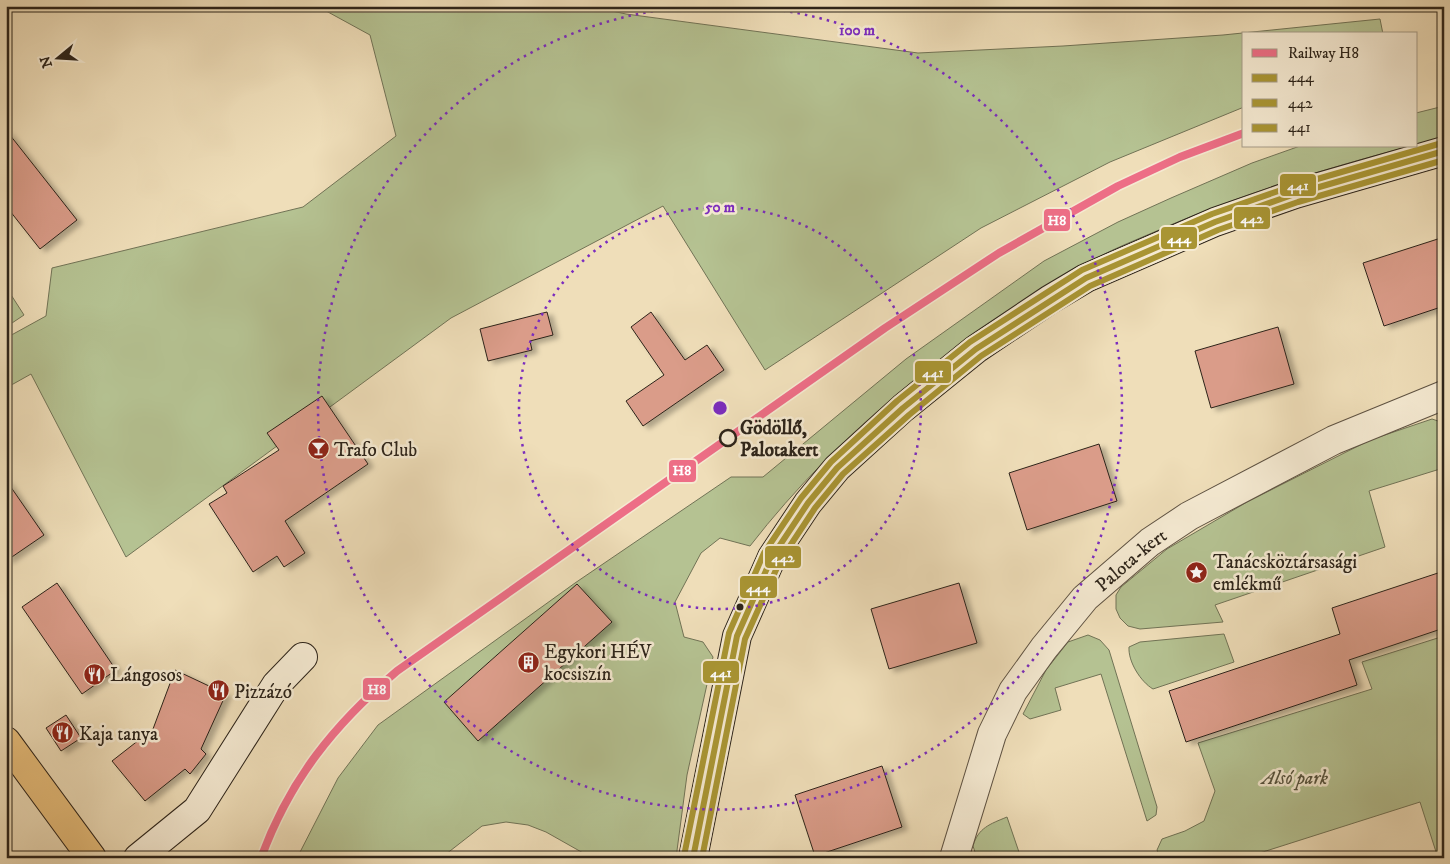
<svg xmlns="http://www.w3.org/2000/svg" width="1450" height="864" font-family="'IM FELL DW Pica',serif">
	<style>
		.green { fill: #b5c292; stroke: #717356 }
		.building { fill: #da9c89; stroke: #2d241a; filter: url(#shadow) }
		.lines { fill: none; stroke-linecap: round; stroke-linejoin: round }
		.street-casing { stroke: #5e5242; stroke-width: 30 }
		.secondary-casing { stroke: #2d241a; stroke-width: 30 }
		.primary-casing { stroke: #2d241a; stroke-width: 30 }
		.street { stroke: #f5ead2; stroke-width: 28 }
		.secondary { stroke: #f5ead2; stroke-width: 28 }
		.primary { stroke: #e8bf7c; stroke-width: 28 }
		.bus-1-casing { stroke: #f5ead2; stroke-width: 10 }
		.bus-2-casing { stroke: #f5ead2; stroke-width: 10 }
		.bus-3-casing { stroke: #f5ead2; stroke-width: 10 }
		.bus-1 { stroke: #a99533; stroke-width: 6 }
		.bus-2 { stroke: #a99533; stroke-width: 6 }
		.bus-3 { stroke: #a99533; stroke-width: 6 }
		.rail-1-casing { stroke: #f5ead2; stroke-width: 11 }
		.rail-1 { stroke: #ed6e86; stroke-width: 8 }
		.ring { fill: none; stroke: #7b2cbf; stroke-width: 2.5; stroke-dasharray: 2.5 5 }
		.stop-dot { fill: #f5ead2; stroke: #2d241a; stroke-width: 2.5 }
		.bus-dot { fill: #2d241a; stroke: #f5ead2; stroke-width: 2 }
		.labels { text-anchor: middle; stroke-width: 5; stroke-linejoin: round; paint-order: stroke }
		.stop-label { font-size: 19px; font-weight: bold; fill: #2d241a; stroke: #f5ead2; text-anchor: start }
		.poi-label { font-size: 19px; fill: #2d241a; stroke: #f5ead2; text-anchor: start }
		.street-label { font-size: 19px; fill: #2d241a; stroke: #f5ead2 }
		.park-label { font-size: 19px; font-style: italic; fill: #56533e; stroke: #f5ead2 }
		.centre { fill: #7b2cbf; stroke: #f5ead2; stroke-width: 2.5 }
		.ring-label { font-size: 15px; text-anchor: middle; font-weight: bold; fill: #7b2cbf; stroke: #f5ead2; stroke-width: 5; stroke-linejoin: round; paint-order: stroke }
		.line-badge { stroke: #f5ead2; stroke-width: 2 }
		.badge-label { font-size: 14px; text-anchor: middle; font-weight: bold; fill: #fff }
	</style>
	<defs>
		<filter id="shadow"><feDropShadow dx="5.5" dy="3" stdDeviation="2.5" flood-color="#0004"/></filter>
	</defs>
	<rect width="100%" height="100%" fill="#efdeb9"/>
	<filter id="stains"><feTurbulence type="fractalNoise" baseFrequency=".004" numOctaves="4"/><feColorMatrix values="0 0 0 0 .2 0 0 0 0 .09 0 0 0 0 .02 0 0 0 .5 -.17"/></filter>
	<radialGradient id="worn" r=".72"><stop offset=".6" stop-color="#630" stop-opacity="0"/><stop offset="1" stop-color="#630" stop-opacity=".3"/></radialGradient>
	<path class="green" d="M 317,6 L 588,6 L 626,14 L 918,53 L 1063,46 L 1223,35 L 1380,19 L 1383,34 L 1244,34 L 1244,107 L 1110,162 L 981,228 L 765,370 L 663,206 L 451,318 L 126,557 L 31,374 L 6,388 L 6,338 L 46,316 L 52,268 L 303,207 L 396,136 L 370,35 Z
		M 1444,106 L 1444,137 L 1416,145 L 1416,113 Z
		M 1300,146 L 1411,146 C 1323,169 1236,196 1152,233 C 1131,242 1108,251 1088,263 C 960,335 840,430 750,546 L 720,538 L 701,553 L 675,602 L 684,637 L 703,642 L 713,657 L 687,775 L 676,858 L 592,858 L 546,832 L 528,825 L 506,822 L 482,826 L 441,858 L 297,858 L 338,778 L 378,725 L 575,583 L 731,477 L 763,477 L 906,359 L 1044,261 L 1118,222 L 1171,198 L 1252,163 Z
		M 6,287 L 24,315 L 6,327 Z
		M 1432,419 L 1444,423 L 1444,482 L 1440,469 L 1369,491 L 1385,547 L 1215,605 L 1223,622 L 1140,629 L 1128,626 L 1120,618 L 1116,609 L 1116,595 L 1121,587 L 1167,549 L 1247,502 L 1370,440 Z
		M 1224,634 L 1234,662 L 1153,689 C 1141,682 1128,662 1129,647 L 1140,642 Z
		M 1088,635 L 1100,640 L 1109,650 L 1157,807 L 1156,815 L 1147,821 L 1101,674 L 1055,688 L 1061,710 L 1030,719 L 1023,714 L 1046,670 L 1068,642 Z
		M 1444,636 L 1444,858 L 1438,858 L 1420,802 L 1244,858 L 1160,858 L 1157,850 L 1162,839 L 1185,831 L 1204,821 L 1215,791 L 1198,743 L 1372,689 L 1362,662 Z
		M 1007,817 L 1021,858 L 977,858 L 973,846 C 978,828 990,824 1007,817 Z"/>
	<path class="building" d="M 6,130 L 77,220 L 40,249 L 6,206 Z
		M 1444,237 L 1444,306 L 1384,326 L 1363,263 Z
		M 547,312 L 553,335 L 530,341 L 532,350 L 488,361 L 480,329 Z
		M 651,312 L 685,360 L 707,345 L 724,370 L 643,426 L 626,401 L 664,375 L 631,327 Z
		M 1278,327 L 1294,384 L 1211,408 L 1195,351 Z
		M 322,396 L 368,464 L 285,521 L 305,553 L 284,567 L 277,556 L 253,572 L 209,504 L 227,493 L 223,486 L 279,450 L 267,433 Z
		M 1099,444 L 1117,501 L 1027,530 L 1009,473 Z
		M 6,480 L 44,535 L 6,561 Z
		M 1444,571 L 1444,628 L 1349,660 L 1357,685 L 1186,742 L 1169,691 L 1340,634 L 1332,608 Z
		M 57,583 L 116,670 L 82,694 L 22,607 Z
		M 959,583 L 977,643 L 889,669 L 871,609 Z
		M 577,584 L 612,622 L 478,741 L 444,702 Z
		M 175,670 L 226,694 L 201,749 L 206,754 L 190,774 L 185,769 L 145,801 L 112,761 L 153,729 Z
		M 66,715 L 81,738 L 61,751 L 46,728 Z
		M 882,766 L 902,827 L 815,856 L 795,795 Z"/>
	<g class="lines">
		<defs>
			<g id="street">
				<path id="s1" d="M 954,858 L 992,734 L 1013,691 L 1044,648 L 1085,598 L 1150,542 L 1189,516 L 1334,440 L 1444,395"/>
			</g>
			<path id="secondary" d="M 138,858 L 197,810 L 276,685 L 303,657
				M 693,858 L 737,636 L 772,557 L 808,503 L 837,468 L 903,408 L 976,349 L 1049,300 L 1086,278 L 1215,222 L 1295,194 L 1444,151"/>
			<path id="primary" d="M 6,741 L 92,858"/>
		</defs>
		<use href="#street" class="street-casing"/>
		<use href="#secondary" class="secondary-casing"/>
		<use href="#primary" class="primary-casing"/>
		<use href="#street" class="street"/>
		<use href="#secondary" class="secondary"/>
		<use href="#primary" class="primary"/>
		<defs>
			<path id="bus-1" d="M 693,858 L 737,636 L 772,557 L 808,503 L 837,468 L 903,408 L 976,349 L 1086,278 L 1215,222 L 1295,194 L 1444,151"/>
			<path id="bus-2" d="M 702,858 L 745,639 L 780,561 L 815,508 L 843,474 L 909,415 L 981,356 L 1090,286 L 1218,230 L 1298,202 L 1444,160"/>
			<path id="bus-3" d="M 684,856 L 729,633 L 764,553 L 801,498 L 831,462 L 897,401 L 970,342 L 1082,270 L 1212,214 L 1293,186 L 1442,143"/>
		</defs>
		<use href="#bus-1" class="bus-1-casing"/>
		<use href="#bus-2" class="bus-2-casing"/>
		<use href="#bus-3" class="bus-3-casing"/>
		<use href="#bus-1" class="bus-1"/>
		<use href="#bus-2" class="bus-2"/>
		<use href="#bus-3" class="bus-3"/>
		<defs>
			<path id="rail-1" d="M 261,858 C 290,779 334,725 397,671 L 885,328 L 999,253 L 1118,186 L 1180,157 L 1244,133"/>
		</defs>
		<use href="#rail-1" class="rail-1-casing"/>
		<use href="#rail-1" class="rail-1"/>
	</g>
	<g class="ring">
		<circle cx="720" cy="408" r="201"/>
		<path d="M738 6A402 402 0 1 1 702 6"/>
	</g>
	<defs>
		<symbol id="bar-disc" viewBox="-11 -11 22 22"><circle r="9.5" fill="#8f2418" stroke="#f5ead2"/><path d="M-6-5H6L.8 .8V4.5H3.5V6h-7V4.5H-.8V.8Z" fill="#fff"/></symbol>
		<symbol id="sight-disc" viewBox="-11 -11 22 22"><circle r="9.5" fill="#8f2418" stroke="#f5ead2"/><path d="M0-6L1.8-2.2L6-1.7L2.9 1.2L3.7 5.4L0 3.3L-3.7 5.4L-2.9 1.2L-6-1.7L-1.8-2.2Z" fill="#fff"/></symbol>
		<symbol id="building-disc" viewBox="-11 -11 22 22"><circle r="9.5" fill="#8f2418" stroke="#f5ead2"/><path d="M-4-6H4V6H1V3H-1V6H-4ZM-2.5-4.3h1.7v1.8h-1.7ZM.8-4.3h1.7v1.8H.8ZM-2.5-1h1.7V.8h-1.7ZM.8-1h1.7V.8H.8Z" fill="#fff"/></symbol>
		<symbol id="restaurant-disc" viewBox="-11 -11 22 22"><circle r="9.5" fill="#8f2418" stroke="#f5ead2"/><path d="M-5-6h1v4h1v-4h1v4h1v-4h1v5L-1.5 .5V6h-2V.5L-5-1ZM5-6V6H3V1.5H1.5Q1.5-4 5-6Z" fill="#fff"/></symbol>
	</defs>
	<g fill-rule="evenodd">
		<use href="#bar-disc" x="306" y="436" width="25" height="25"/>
		<use href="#sight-disc" x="1184" y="560" width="25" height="25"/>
		<use href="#building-disc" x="516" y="650" width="25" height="25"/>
		<use href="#restaurant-disc" x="82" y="662" width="25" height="25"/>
		<use href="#restaurant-disc" x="206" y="678" width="25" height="25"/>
		<use href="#restaurant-disc" x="50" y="720" width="25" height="25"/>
	</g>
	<circle class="stop-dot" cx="728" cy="438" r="8"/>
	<circle class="bus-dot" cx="740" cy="607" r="4.5"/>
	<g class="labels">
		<g class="stop-label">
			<text x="740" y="434">Gödöllő,<tspan x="740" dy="22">Palotakert</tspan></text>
		</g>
		<g class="poi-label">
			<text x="334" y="456">Trafo Club</text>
			<text x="1213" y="568">Tanácsköztársasági<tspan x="1213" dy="22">emlékmű</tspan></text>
			<text x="544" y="658">Egykori HÉV<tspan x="544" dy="22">kocsiszín</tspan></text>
			<text x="110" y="681">Lángosos</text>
			<text x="234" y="698">Pizzázó</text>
			<text x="79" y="740">Kaja tanya</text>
		</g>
		<g class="street-label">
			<text dy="7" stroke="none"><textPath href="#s1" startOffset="355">Palota-kert</textPath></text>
		</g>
		<g class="park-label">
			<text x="1295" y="784">Alsó park</text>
		</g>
	</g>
	<circle cx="720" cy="408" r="8" class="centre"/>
	<g class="ring-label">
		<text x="857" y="35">100 m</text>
		<text x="720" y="212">50 m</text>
	</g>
	<g class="line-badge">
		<rect x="1279" y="173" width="38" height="24" rx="5" fill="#a99533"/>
		<rect x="1233" y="206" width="38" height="24" rx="5" fill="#a99533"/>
		<rect x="1043" y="208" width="28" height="24" rx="5" fill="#ed6e86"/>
		<rect x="1160" y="226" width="38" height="24" rx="5" fill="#a99533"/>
		<rect x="914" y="360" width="38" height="24" rx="5" fill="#a99533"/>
		<rect x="668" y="459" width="29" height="24" rx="5" fill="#ed6e86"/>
		<rect x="764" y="545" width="38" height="24" rx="5" fill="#a99533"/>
		<rect x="739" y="575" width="39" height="24" rx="5" fill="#a99533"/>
		<rect x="702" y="660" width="38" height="24" rx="5" fill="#a99533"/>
		<rect x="362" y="677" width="29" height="24" rx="5" fill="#ed6e86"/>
	</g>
	<g class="badge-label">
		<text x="1298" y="190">441</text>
		<text x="1252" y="223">442</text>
		<text x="1057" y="225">H8</text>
		<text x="1179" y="243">444</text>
		<text x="933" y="377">441</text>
		<text x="682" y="475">H8</text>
		<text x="783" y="562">442</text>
		<text x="758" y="592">444</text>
		<text x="721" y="677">441</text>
		<text x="377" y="694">H8</text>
	</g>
	<rect width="1450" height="864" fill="none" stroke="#efdeb9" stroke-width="25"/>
	<rect x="8" y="8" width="1435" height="849" fill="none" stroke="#2d241a" stroke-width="2.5"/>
	<rect x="12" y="12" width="1425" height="839" fill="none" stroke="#2d241a"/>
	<rect x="1242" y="32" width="175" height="115" fill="#f5ead2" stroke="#a59b88"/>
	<rect x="1252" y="49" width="25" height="8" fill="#ed6e86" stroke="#a59b88"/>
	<text x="1288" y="58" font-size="15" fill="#2d241a">Railway H8</text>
	<rect x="1252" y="74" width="25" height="8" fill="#a99533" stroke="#a59b88"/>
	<text x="1288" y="82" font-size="15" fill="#2d241a">444</text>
	<rect x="1252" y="99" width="25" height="8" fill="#a99533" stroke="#a59b88"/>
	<text x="1288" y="108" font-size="15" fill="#2d241a">442</text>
	<rect x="1252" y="124" width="25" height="8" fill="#a99533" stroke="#a59b88"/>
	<text x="1288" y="132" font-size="15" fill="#2d241a">441</text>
	<g transform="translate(58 58) rotate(252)" stroke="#f5ead2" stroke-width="4" paint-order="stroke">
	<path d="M0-4L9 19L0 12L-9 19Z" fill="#2d241a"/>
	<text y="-8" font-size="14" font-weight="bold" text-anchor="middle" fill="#2d241a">N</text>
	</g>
	<rect width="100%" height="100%" filter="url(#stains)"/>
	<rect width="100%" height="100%" fill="url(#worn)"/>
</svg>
